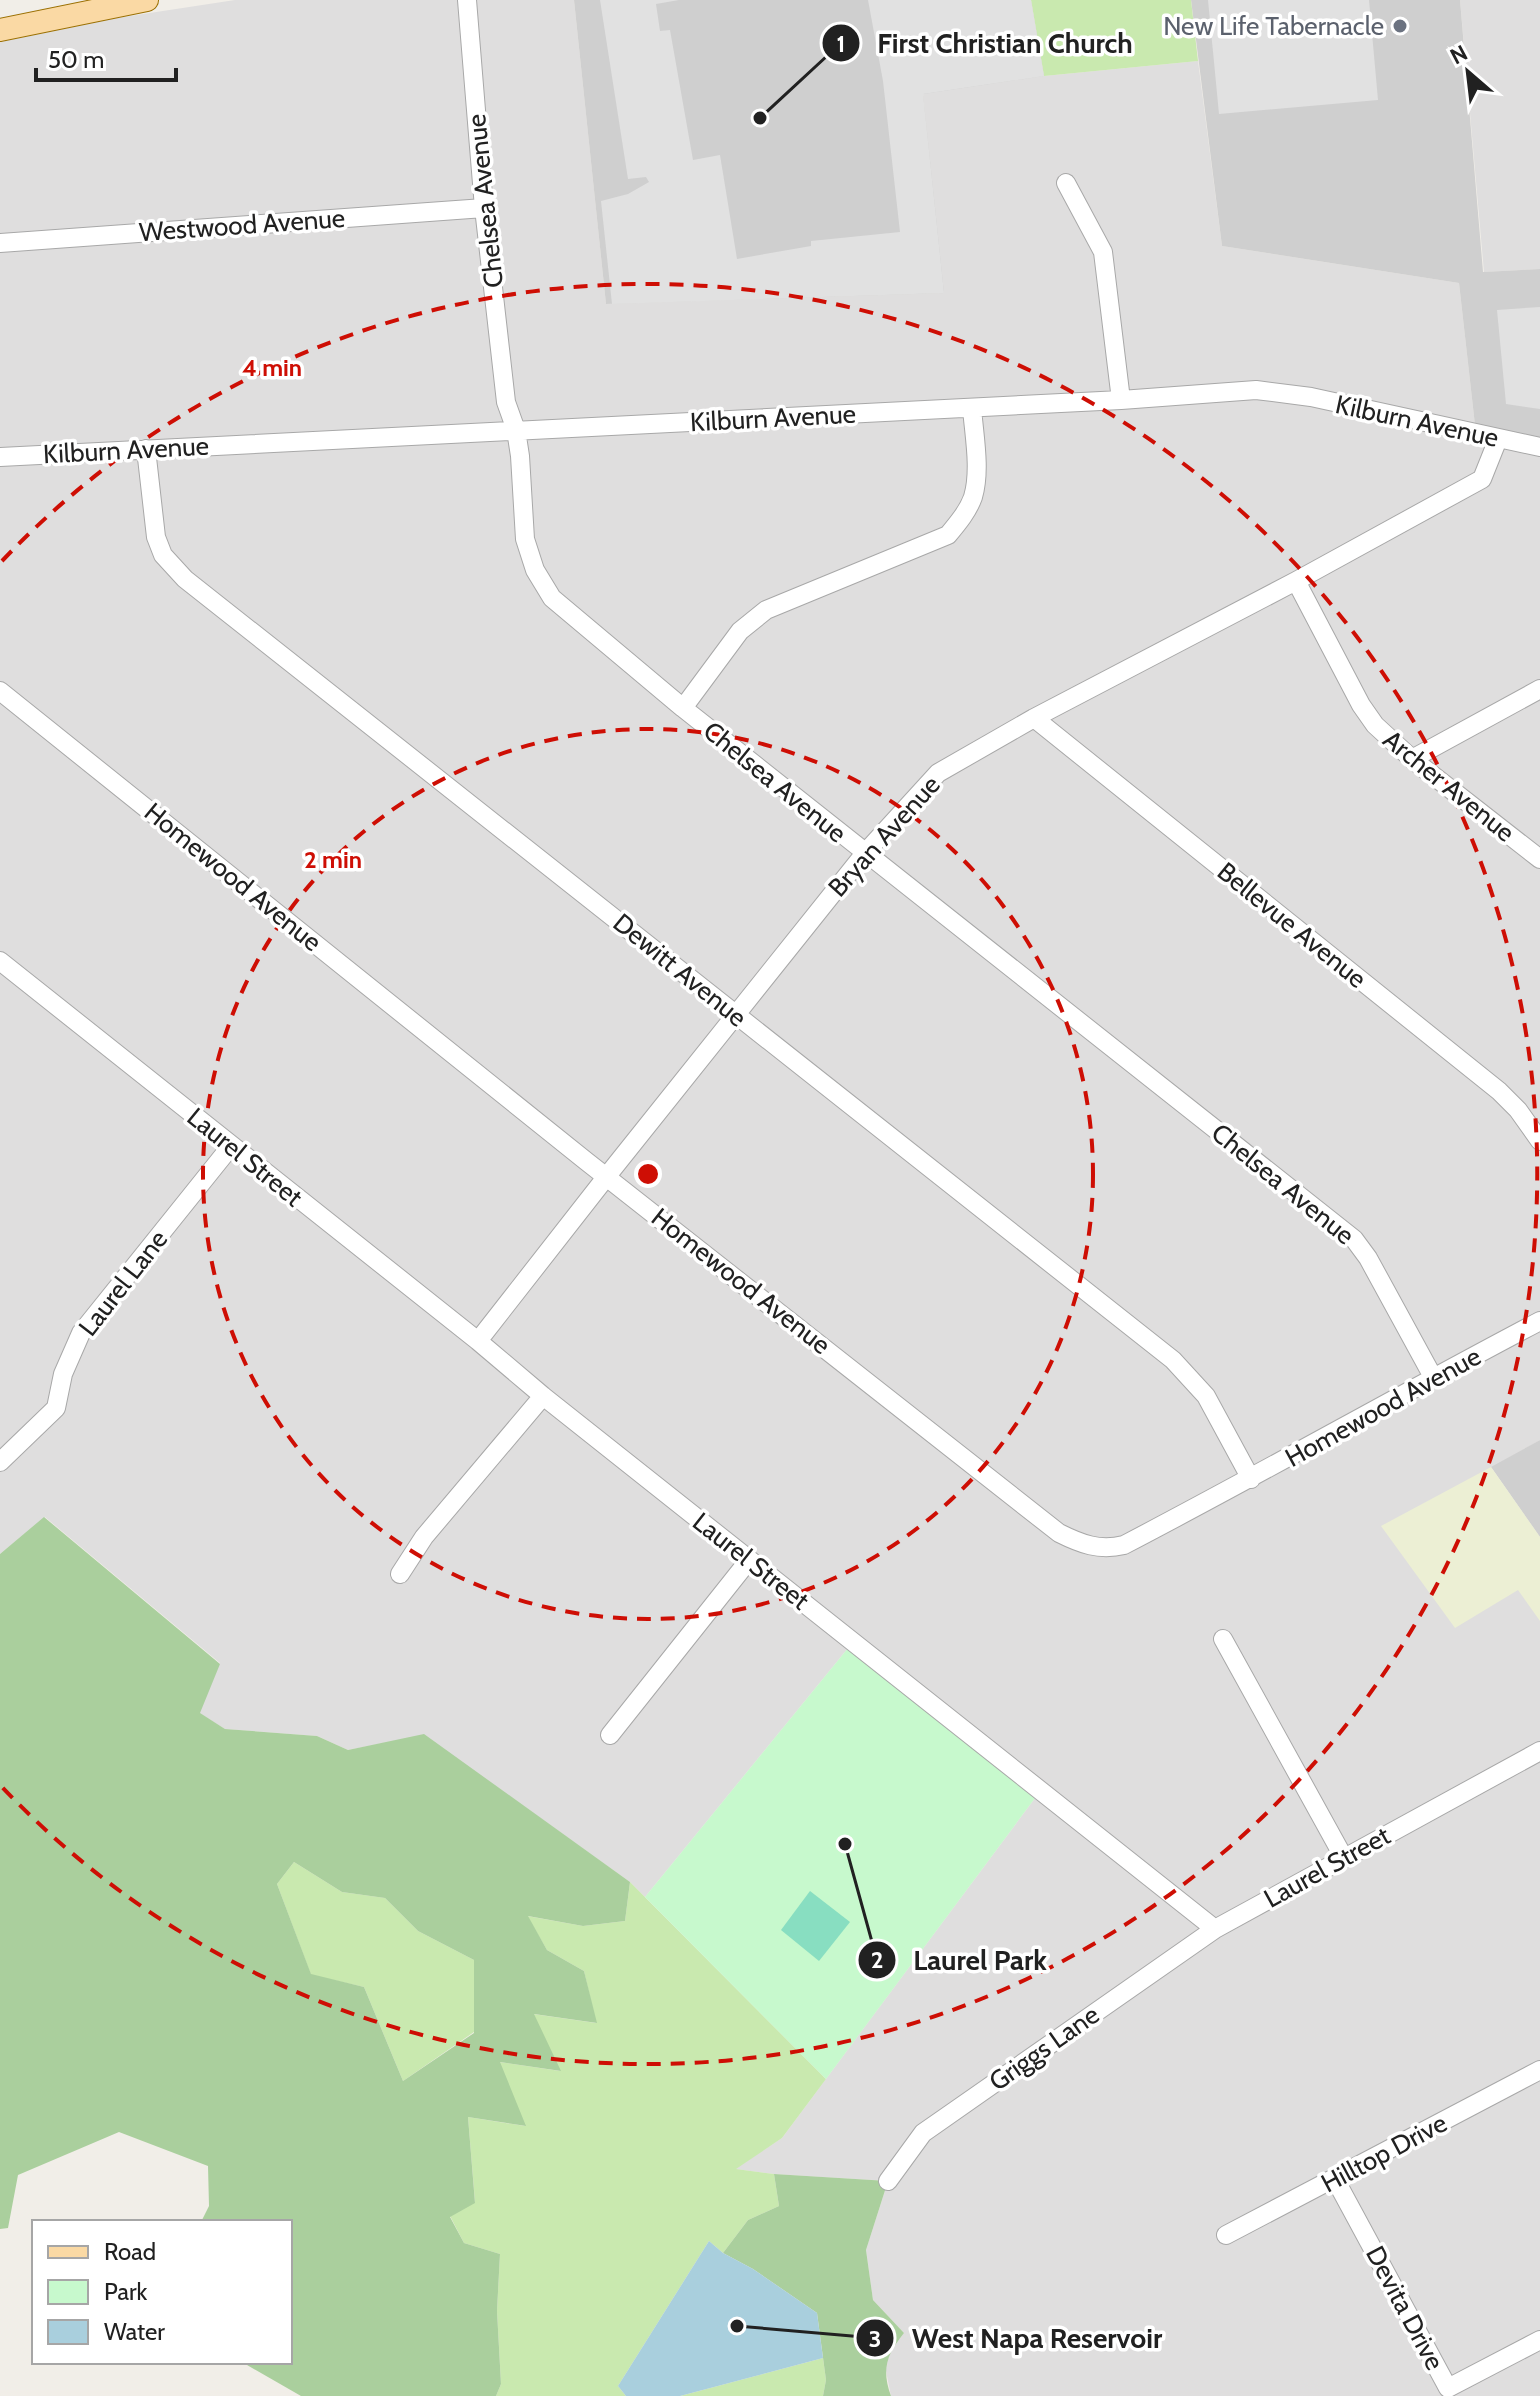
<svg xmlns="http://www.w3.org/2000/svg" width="1540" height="2396" font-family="Cabin,sans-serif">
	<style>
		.residential { fill: #dfdede }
		.religious { fill: #cfcfcf }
		.farmland { fill: #ecefd4 }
		.grass { fill: #c9e9af }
		.forest { fill: #aacf9d; fill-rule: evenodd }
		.park { fill: #c7f9cd }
		.pitch { fill: #88dec1 }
		.parking { fill: #e1e1e1 }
		.water { fill: #a9cfdd }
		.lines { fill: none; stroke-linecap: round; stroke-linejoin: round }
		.minor-casing { stroke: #a8a8a8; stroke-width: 20 }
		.major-casing { stroke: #9b7003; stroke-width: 24 }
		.minor { stroke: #fff; stroke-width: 18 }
		.major { stroke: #fad9a4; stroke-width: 22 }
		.ring { fill: none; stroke: #ce0e04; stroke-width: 4; stroke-dasharray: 14 10 }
		.worship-dot { fill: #6b7280; stroke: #fff; stroke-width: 3 }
		.labels { text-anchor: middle; stroke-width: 7; stroke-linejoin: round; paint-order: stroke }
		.worship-label { font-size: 26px; fill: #5b616d; stroke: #fff; text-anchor: end }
		.street-label { font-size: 26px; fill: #212121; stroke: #fff }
		.centre { fill: #ce0e04; stroke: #fff; stroke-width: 4 }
		.ring-label { font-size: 24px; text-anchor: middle; font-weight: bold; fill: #ce0e04; stroke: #fff; stroke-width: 7; stroke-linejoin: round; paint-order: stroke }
		.leader { fill: none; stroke: #212121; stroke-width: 3 }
		.callout-dot { fill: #212121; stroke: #fff; stroke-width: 3 }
		.mark-label { font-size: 24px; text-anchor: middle; font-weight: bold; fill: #fff }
		.callout-label { font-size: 28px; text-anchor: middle; font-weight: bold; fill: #212121; stroke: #fff; stroke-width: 7; stroke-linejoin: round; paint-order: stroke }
	</style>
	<rect width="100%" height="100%" fill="#f1eee8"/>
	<path class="residential" d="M 235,0 L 574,0 L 606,304 L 943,293 L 923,93 L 1044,76 L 1198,61 L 1222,246 L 1459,283 L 1476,434 L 1540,447 L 1540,1440 L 1491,1468 L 1540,1537 L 1540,2396 L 891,2396 L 885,2366 L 890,2350 L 904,2333 L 873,2300 L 866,2250 L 888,2181 L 774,2174 L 735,2169 L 782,2138 L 1041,1790 L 853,1642 L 645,1897 L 630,1882 L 424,1735 L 348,1750 L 317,1736 L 225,1729 L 199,1713 L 220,1663 L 45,1517 L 0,1554 L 0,42 L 117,18 Z
		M 1460,0 L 1540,0 L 1540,269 L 1484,272 Z"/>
	<path class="religious" d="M 574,0 L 1031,0 L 1044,76 L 923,94 L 944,293 L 606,304 Z
		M 1191,0 L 1460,0 L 1483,272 L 1540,269 L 1540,447 L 1476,434 L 1459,283 L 1222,246 Z
		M 1540,1440 L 1540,1537 L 1491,1467 Z"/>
	<path class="farmland" d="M 1491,1467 L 1540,1537 L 1540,1621 L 1518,1590 L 1455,1628 L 1381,1526 Z"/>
	<path class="grass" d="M 1031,0 L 1191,0 L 1198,61 L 1044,76 Z
		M 294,1862 L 342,1892 L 385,1898 L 418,1931 L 474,1960 L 474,2032 L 403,2081 L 364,1987 L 311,1975 L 277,1884 Z
		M 630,1882 L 826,2079 L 782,2138 L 736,2169 L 774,2174 L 779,2206 L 748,2220 L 723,2253 L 709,2241 L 618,2386 L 626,2396 L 496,2396 L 501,2384 L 497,2311 L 500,2254 L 464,2243 L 450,2216 L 475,2202 L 468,2117 L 525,2126 L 499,2062 L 560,2071 L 533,2014 L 596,2023 L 584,1971 L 547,1950 L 527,1916 L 583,1926 L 625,1921 Z
		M 823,2358 L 826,2380 L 823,2396 L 680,2396 Z"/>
	<path class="forest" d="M 44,1517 L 220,1664 L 200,1713 L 225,1729 L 317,1736 L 348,1750 L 424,1734 L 630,1882 L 625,1921 L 583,1926 L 528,1916 L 547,1950 L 584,1971 L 597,2023 L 534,2014 L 561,2071 L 500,2062 L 526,2126 L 468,2117 L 475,2203 L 450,2217 L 464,2243 L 500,2254 L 497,2311 L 501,2384 L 496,2396 L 301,2396 L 247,2365 L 242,2362 L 290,2362 L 290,2222 L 201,2222 L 209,2206 L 208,2166 L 119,2132 L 18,2175 L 8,2228 L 0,2229 L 0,1554 ZM 294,1862 L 342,1892 L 385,1898 L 418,1931 L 474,1960 L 474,2033 L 403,2081 L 364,1987 L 311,1974 L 277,1884 Z
		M 774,2174 L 888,2181 L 866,2250 L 873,2300 L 904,2333 C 887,2354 881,2369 891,2396 L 823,2396 L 826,2380 L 817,2313 L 753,2269 L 723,2253 L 748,2220 L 779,2206 Z"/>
	<path class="park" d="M 853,1642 L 1041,1790 L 826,2079 L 645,1897 Z"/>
	<path class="pitch" d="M 810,1891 L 850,1922 L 819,1961 L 781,1930 Z"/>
	<path class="parking" d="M 600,0 L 679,0 L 656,4 L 660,31 L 670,30 L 693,160 L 720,155 L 737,259 L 811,246 L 811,241 L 900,232 L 883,81 L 868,0 L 1031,0 L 1044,76 L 923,94 L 944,293 L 612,304 L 601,201 L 628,194 L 649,182 L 646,177 L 628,179 Z
		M 1208,0 L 1369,0 L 1378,100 L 1219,114 Z
		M 1540,307 L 1540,409 L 1506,404 L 1497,310 Z"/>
	<path class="water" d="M 709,2241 L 723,2253 L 753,2269 L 817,2313 L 823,2358 L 680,2396 L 626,2396 L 618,2386 Z"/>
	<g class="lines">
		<defs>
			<path id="minor" d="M 467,0 L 484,208 L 506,402 L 516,430 L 520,456 L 525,539 L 535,570 L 552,598 L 683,708 L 1354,1239 L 1368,1258 L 1433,1377
				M 1066,183 L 1103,252 L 1121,400
				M 0,243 L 484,208
				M 146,449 L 156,537 L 163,555 L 185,579 L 1173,1360 L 1206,1396 L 1251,1479
				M 0,457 L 1121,400 L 1256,390 L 1311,397 L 1540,447
				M 1296,581 L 1361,705 L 1375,725 L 1412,759 L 1540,859
				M 0,691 L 586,1161 L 1059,1533 C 1081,1544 1099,1551 1124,1545 C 1264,1472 1401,1394 1540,1321
				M 683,708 L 740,631 L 766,610 L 948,535 C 958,523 968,511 973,497 C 981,470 974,435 972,408
				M 1034,718 L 1499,1091 L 1518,1110 L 1540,1141
				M 1412,759 L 1540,689
				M 0,961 L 478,1341 L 543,1396 L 1215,1929
				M 478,1341 L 607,1176 L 865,853 L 938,773 L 1034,718 L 1296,581 L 1482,479 L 1498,439
				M 0,1462 L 56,1408 L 63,1374 L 81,1333 L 231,1146
				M 400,1574 L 424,1537 L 543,1396
				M 1223,1639 L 1344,1858
				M 610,1735 L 749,1560
				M 1335,2179 L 1448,2388 L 1540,2340
				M 888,2181 L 923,2133 L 1215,1929 L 1540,1751
				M 1226,2235 L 1540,2070"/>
			<path id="major" d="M 0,30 L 147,0"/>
		</defs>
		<use href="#minor" class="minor-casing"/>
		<use href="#major" class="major-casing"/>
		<use href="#minor" class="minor"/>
		<use href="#major" class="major"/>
	</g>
	<g class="ring">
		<circle cx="648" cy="1174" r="445"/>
		<path d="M2 561A890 890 0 1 1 2 1787"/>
	</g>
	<circle class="worship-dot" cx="1400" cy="26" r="8"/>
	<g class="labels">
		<g class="worship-label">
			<text x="1384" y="35">New Life Tabernacle</text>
		</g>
		<g class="street-label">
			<text transform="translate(485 201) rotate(-96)" y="9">Chelsea Avenue</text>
			<text transform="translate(242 225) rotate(-4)" y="9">Westwood Avenue</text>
			<text transform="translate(773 418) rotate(-3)" y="9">Kilburn Avenue</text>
			<text transform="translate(1417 421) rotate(12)" y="9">Kilburn Avenue</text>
			<text transform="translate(126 450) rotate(-3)" y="9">Kilburn Avenue</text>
			<text transform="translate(775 782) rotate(39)" y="9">Chelsea Avenue</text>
			<text transform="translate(1449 786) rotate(39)" y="9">Archer Avenue</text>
			<text transform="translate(884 836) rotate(-48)" y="9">Bryan Avenue</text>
			<text transform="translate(233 877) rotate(39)" y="9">Homewood Avenue</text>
			<text transform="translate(1292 925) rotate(39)" y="9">Bellevue Avenue</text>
			<text transform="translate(680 970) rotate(39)" y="9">Dewitt Avenue</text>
			<text transform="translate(245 1157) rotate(39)" y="9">Laurel Street</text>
			<text transform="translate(1283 1184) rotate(39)" y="9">Chelsea Avenue</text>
			<text transform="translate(741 1281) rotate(38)" y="9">Homewood Avenue</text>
			<text transform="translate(123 1283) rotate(-52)" y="9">Laurel Lane</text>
			<text transform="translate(1383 1407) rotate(-29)" y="9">Homewood Avenue</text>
			<text transform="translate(751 1561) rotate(38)" y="9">Laurel Street</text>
			<text transform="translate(1327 1867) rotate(-29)" y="9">Laurel Street</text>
			<text transform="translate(1044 2048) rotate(-35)" y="9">Griggs Lane</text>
			<text transform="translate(1384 2153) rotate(-28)" y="9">Hilltop Drive</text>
			<text transform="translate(1405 2308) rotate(62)" y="9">Devita Drive</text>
		</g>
	</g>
	<circle cx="648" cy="1174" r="12" class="centre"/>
	<g class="ring-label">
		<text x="272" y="376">4 min</text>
		<text x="333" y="868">2 min</text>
	</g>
	<path class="leader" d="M760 118L841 43M845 1844L877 1960M737 2326L875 2338"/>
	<g class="callout-dot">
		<circle cx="760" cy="118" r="8"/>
		<circle cx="845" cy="1844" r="8"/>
		<circle cx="737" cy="2326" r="8"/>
		<circle cx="841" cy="43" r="20"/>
		<circle cx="877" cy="1960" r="20"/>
		<circle cx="875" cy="2338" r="20"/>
	</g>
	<g class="mark-label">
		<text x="841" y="52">1</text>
		<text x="877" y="1968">2</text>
		<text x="875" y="2347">3</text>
	</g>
	<g class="callout-label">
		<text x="1005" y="53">First Christian Church</text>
		<text x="980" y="1970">Laurel Park</text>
		<text x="1037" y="2348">West Napa Reservoir</text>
	</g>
	<rect x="32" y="2220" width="260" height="144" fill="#ffffff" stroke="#a6a6a6" stroke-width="2"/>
	<rect x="48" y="2246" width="40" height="12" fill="#fad9a4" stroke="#a6a6a6" stroke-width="2"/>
	<text x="104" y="2260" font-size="24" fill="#212121">Road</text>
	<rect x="48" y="2280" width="40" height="24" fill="#c7f9cd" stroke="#a6a6a6" stroke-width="2"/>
	<text x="104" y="2300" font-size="24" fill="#212121">Park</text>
	<rect x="48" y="2320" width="40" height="24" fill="#a9cfdd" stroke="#a6a6a6" stroke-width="2"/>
	<text x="104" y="2340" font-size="24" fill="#212121">Water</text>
	<g transform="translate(1468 72) rotate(332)" stroke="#ffffff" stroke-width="6" paint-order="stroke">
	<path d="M0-6L14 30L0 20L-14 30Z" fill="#212121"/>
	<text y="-12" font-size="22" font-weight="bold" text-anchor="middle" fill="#212121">N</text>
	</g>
	<path d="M36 68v12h140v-12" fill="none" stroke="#212121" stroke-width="4"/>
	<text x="48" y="68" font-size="24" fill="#212121" stroke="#ffffff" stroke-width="6" paint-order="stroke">50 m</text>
</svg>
